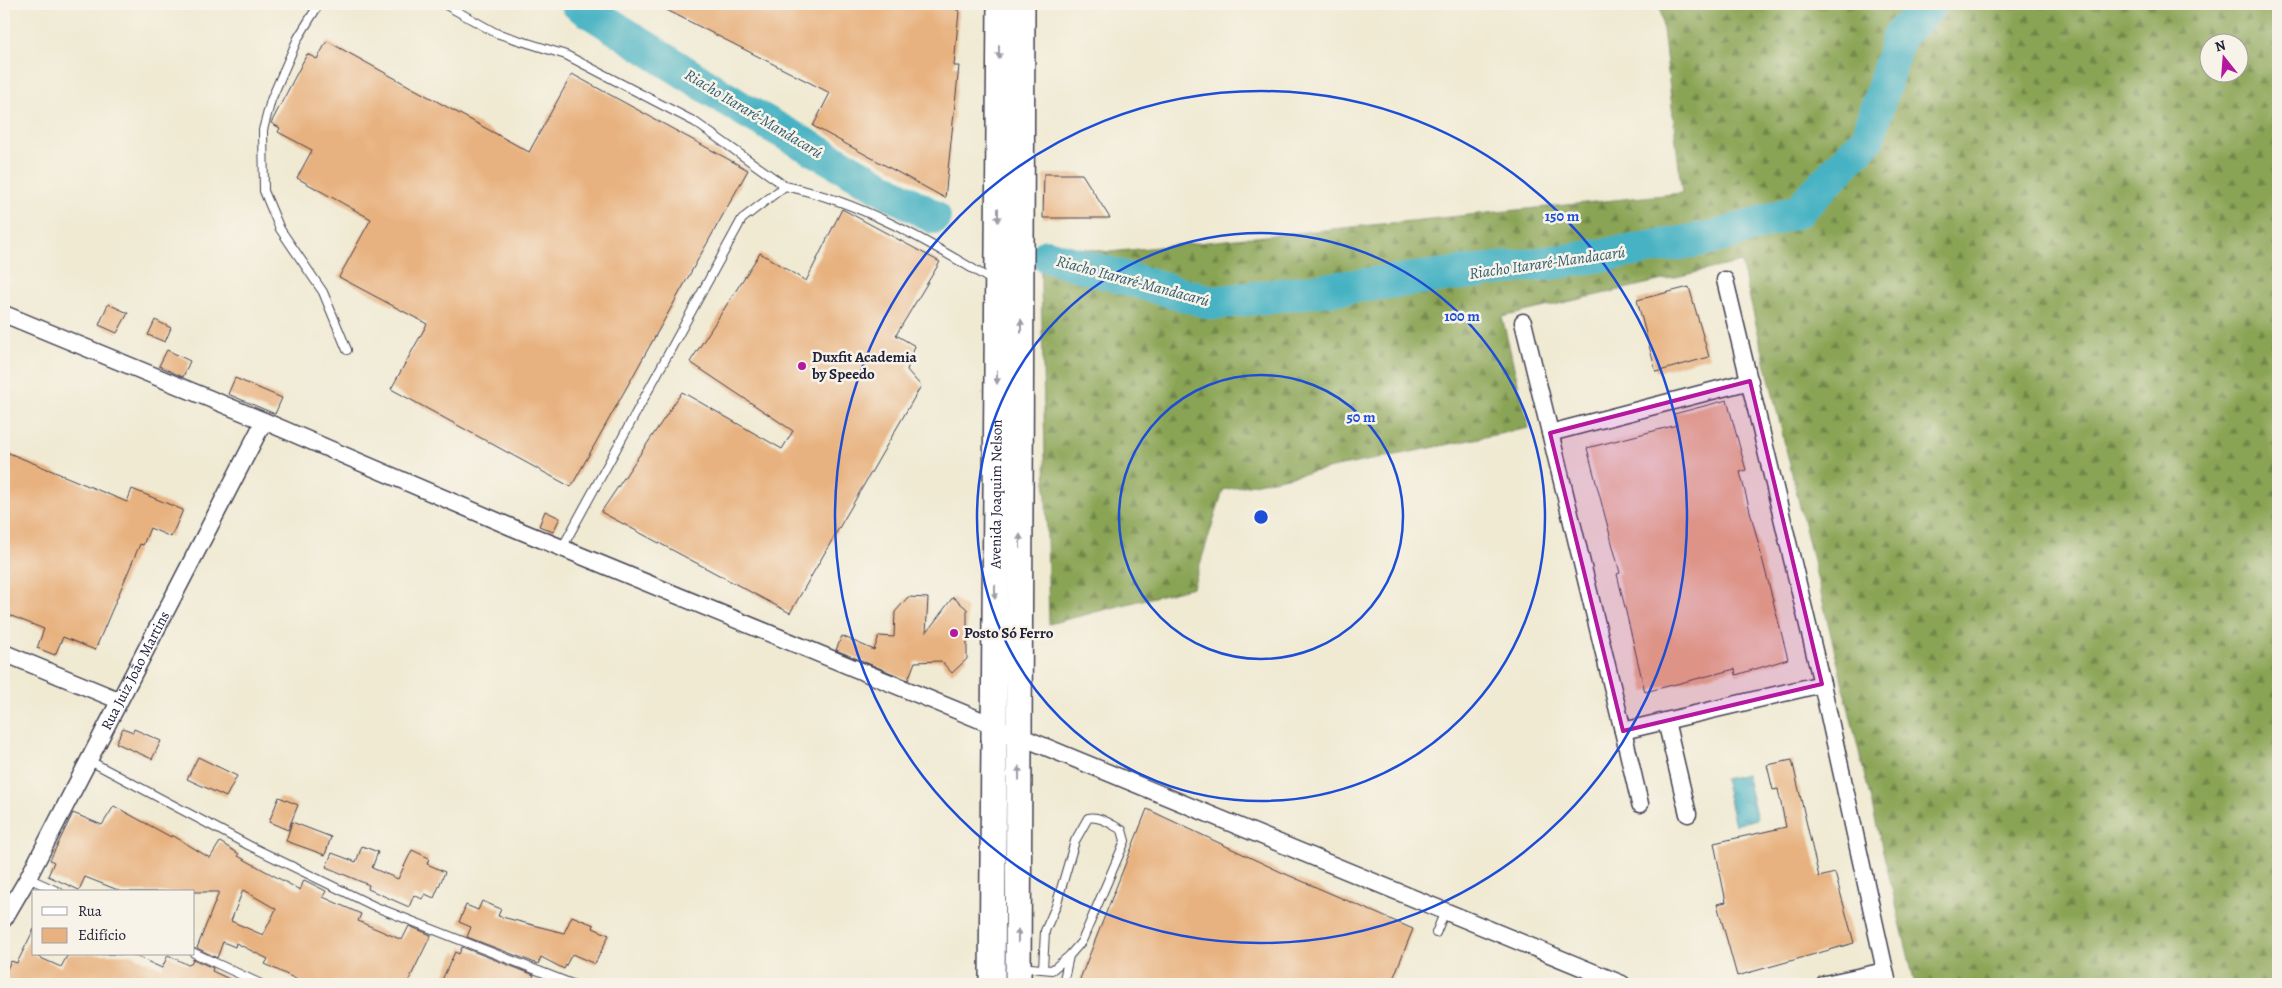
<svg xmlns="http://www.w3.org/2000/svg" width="2282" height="988" font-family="Alegreya,serif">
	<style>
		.forest { fill: url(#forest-firs); stroke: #566348; fill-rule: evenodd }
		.water { fill: url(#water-ripples); stroke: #346a7f }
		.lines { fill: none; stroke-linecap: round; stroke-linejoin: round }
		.river { stroke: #46b2c3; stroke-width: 34 }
		.building { fill: #e8b280; fill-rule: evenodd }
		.service-casing { stroke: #414052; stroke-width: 10 }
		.minor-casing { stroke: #414052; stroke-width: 19 }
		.primary-casing { stroke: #414052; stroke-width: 28 }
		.service { stroke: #fff; stroke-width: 8 }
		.minor { stroke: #fff; stroke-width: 16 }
		.primary { stroke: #fff; stroke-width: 25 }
		.oneway { fill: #9c9ca7 }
		.marked { fill: #b5179e; fill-opacity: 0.2; stroke: #b5179e; stroke-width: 4; stroke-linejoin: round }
		.ring { fill: none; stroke: #1d4ed8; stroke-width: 2.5 }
		.poi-dot { fill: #b5179e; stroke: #f7f3e8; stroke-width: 2 }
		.labels { text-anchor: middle; stroke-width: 5; stroke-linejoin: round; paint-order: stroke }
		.poi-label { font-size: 15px; font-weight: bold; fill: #22223b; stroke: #f7f3e8; text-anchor: start }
		.street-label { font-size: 15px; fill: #22223b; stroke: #f7f3e8 }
		.water-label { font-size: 16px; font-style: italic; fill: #305c71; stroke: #f7f3e8 }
		.centre { fill: #1d4ed8; stroke: #f7f3e8; stroke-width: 2.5 }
		.ring-label { font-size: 15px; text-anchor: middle; font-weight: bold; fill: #1d4ed8; stroke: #f7f3e8; stroke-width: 5; stroke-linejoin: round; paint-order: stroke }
	</style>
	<defs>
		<pattern id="forest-firs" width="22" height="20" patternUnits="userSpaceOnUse" patternTransform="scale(1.25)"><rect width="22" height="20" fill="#8aa455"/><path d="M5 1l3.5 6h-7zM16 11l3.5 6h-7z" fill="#708548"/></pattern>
		<pattern id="water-ripples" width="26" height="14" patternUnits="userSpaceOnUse" patternTransform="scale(1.25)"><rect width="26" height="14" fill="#46b2c3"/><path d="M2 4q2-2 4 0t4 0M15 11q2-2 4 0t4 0" fill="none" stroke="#3a90a0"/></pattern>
	</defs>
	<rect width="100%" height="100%" fill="#f7f3e8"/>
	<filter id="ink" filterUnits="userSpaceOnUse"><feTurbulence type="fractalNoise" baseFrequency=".02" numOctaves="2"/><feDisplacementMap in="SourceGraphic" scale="10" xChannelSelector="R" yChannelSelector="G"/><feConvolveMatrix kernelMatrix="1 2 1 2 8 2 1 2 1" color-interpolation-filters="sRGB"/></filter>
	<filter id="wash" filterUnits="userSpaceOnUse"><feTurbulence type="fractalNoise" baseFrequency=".0096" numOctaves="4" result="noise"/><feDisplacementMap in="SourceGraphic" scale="20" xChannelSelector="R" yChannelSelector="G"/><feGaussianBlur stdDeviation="1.12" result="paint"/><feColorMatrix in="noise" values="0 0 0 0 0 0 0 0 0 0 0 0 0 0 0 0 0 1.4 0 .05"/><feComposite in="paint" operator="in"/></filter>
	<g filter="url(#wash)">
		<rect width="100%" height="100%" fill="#f0ead3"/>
		<path class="forest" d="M 1660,4 L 2278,4 L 2278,984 L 1915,984 L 1741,262 L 1502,317 L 1529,428 L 1223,490 L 1193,587 L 1049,624 L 1040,243 L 1110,252 L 1682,193 ZM 2210,42 L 2240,42 L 2240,72 L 2210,72 Z"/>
		<path class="water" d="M 1746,774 L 1757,819 L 1735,825 L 1724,779 Z"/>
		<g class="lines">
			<path class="river" d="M 578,4 L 744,110 L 934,217
				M 1047,256 L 1213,303 L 1564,261 L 1713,238 L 1798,211 L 1868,138 L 1899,36 L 1931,4"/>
		</g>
		<g id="blocks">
			<path class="building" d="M 655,4 L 947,4 L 959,11 L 954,66 L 959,66 L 945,198 L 813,126 L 830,93 Z
				M 327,41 L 529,152 L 572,74 L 748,170 L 571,487 L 391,389 L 427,324 L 339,277 L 371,219 L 297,178 L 312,150 L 278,132 L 280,128 L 271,123 L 307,54 L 317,59 Z
				M 1044,174 L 1082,174 L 1110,218 L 1043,218 Z
				M 842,209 L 940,262 L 896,335 L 915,346 L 907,370 L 921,386 L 790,613 L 601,512 L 682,392 L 782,449 L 793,431 L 690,362 L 760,253 L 806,281 Z
				M 1689,287 L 1709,357 L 1656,372 L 1637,300 Z
				M 108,304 L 128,313 L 117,333 L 99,325 Z
				M 155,320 L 171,328 L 165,342 L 148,335 Z
				M 167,350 L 190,361 L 183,377 L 159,366 Z
				M 235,378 L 282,398 L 275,414 L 228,394 Z
				M 1727,400 L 1746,470 L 1740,472 L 1788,659 L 1736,675 L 1735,669 L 1645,692 L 1617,574 L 1620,573 L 1587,448 L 1677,425 L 1674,414 Z
				M 4,451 L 127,502 L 132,489 L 183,510 L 171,537 L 150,528 L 143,545 L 140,544 L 95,650 L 63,637 L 55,655 L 37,648 L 44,629 L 4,613 Z
				M 545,511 L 560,518 L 553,532 L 539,526 Z
				M 908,597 L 928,598 L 926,633 L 953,597 L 967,609 L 967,659 L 952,673 L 941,661 L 915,662 L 908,680 L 836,650 L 842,636 L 874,650 L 879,636 L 894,637 L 895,612 Z
				M 123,728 L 133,732 L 134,729 L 161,741 L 152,759 L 116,743 Z
				M 198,757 L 237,776 L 226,797 L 187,779 Z
				M 1792,760 L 1819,877 L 1835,873 L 1854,943 L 1737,976 L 1717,904 L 1726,902 L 1714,843 L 1786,827 L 1778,789 L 1773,790 L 1767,765 Z
				M 279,797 L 298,805 L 288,830 L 269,822 Z
				M 114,806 L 171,837 L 172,835 L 210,858 L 220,842 L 239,854 L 238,856 L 300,890 L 304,880 L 326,891 L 323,897 L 361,914 L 358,921 L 402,940 L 409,926 L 431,935 L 407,984 L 306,984 L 265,964 L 268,959 L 236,943 L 235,947 L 223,942 L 217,958 L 197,948 L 219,892 L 123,892 L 85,877 L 79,890 L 48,876 L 54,862 L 50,860 L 73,813 L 102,825 ZM 243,890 L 276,909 L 263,935 L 231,921 Z
				M 1147,809 L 1281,872 L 1413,929 L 1391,984 L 1078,984 Z
				M 292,822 L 331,837 L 325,855 L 286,841 Z
				M 362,846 L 378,852 L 372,868 L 398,879 L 412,850 L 429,858 L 427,864 L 445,872 L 434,898 L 425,894 L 422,899 L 414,895 L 409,907 L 368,889 L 369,885 L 326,867 L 332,853 L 356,862 Z
				M 482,901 L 501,909 L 498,916 L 564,933 L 572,916 L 594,925 L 593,928 L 609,935 L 595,964 L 572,954 L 564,969 L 541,957 L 538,964 L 467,937 L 471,927 L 459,922 L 466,905 L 478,910 Z
				M 34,929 L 34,955 L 61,967 L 68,954 L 131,954 L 162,968 L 168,955 L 188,965 L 191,964 L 193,959 L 213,968 L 212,971 L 240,984 L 4,984 L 4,975 L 11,961 L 17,963 Z
				M 462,947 L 534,975 L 530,984 L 440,984 L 455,952 L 459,954 Z"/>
		</g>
	</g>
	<g filter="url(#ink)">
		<use href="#blocks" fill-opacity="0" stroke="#414052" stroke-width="1"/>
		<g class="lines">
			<defs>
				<path id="service" d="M 319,4 L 298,38 L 271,100 L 263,130 L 264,191 L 280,229 L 323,292 L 347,350
					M 444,4 L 496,33 L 566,55 L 695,122 L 785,186
					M 562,548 L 742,219 L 785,186 C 862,202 927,241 993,281
					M 90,761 L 250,846 L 376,907 L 572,984
					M 28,878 L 59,892
					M 1436,933 L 1445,911
					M 194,953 L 261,984
					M 1020,967 L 1052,970 L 1069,956 L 1082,941 L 1125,841 L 1122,830 C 1112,825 1099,815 1088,818 L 1075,841 L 1056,906 L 1045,931 L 1043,969
					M 1063,984 L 1069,956"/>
				<g id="minor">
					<path d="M 1725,280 L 1822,684"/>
					<path d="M 4,314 L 264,421 L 511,527 L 1622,984"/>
					<path d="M 1523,322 L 1623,731 L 1822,684 L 1888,984"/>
					<path d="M 1550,433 L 1750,381"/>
					<path d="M 4,653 L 118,700"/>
					<path d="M 1666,721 L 1688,814"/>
					<path d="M 1623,731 L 1640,804"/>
					<path id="s1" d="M 4,919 L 28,878 L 264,421"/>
					<path d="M 1825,984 L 1885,971"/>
				</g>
				<g id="primary">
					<path id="s2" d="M 992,984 L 1000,4"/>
					<path d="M 1018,984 L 1022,4"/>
				</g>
			</defs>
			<use href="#service" class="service-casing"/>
			<use href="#minor" class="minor-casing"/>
			<use href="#primary" class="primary-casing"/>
			<use href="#service" class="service"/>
			<use href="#minor" class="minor"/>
			<use href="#primary" class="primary"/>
		</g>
		<defs><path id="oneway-solid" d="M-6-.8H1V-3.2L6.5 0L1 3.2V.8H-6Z" transform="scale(1.25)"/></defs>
		<g class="oneway">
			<use href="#oneway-solid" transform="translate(999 52) rotate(90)"/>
			<use href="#oneway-solid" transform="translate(998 215) rotate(90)"/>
			<use href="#oneway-solid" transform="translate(1021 326) rotate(-90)"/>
			<use href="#oneway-solid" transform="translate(997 377) rotate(90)"/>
			<use href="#oneway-solid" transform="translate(1020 541) rotate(-90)"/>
			<use href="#oneway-solid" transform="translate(995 592) rotate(90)"/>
			<use href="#oneway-solid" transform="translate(1019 773) rotate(-90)"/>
			<use href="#oneway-solid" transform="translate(1018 936) rotate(-90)"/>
		</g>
	</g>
	<path class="marked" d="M 1750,381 L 1822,684 L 1623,731 L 1550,433 Z"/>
	<g class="ring">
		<circle cx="1261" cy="517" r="142"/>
		<circle cx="1261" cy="517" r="284"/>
		<circle cx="1261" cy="517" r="426"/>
	</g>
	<g class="poi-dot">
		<circle cx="802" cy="366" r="5"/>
		<circle cx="954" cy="633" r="5"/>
	</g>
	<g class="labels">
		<g class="poi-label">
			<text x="812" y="362">Duxfit Academia<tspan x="812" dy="17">by Speedo</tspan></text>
			<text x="964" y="638">Posto Só Ferro</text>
		</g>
		<g class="street-label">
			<text dy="5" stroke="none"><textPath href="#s2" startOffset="490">Avenida Joaquim Nelson</textPath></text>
			<text dy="5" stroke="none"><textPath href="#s1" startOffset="281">Rua Juiz João Martins</textPath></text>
		</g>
		<g class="water-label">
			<text transform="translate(754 113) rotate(31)" y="6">Riacho Itararé-Mandacarú</text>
			<text transform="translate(1547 262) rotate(-8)" y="6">Riacho Itararé-Mandacarú</text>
			<text transform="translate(1133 280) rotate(15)" y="6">Riacho Itararé-Mandacarú</text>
		</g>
	</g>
	<circle cx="1261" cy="517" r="8" class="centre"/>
	<g class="ring-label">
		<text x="1562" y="221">150 m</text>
		<text x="1462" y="321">100 m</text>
		<text x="1361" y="422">50 m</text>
	</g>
	<rect width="2282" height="988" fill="none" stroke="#f7f3e8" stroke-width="20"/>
	<rect x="32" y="890" width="162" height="65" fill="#f7f3e8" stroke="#a29fa3"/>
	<rect x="42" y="907" width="25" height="8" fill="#ffffff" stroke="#a29fa3"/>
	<text x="78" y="916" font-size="15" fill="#22223b">Rua</text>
	<rect x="42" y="928" width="25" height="15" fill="#e8b280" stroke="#a29fa3"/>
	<text x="78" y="940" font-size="15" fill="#22223b">Edifício</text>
	<g transform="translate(2224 58) rotate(343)"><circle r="24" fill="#f7f3e8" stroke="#a29fa3"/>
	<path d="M0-4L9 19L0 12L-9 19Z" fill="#b5179e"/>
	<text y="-8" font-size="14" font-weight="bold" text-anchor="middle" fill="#22223b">N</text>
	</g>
</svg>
